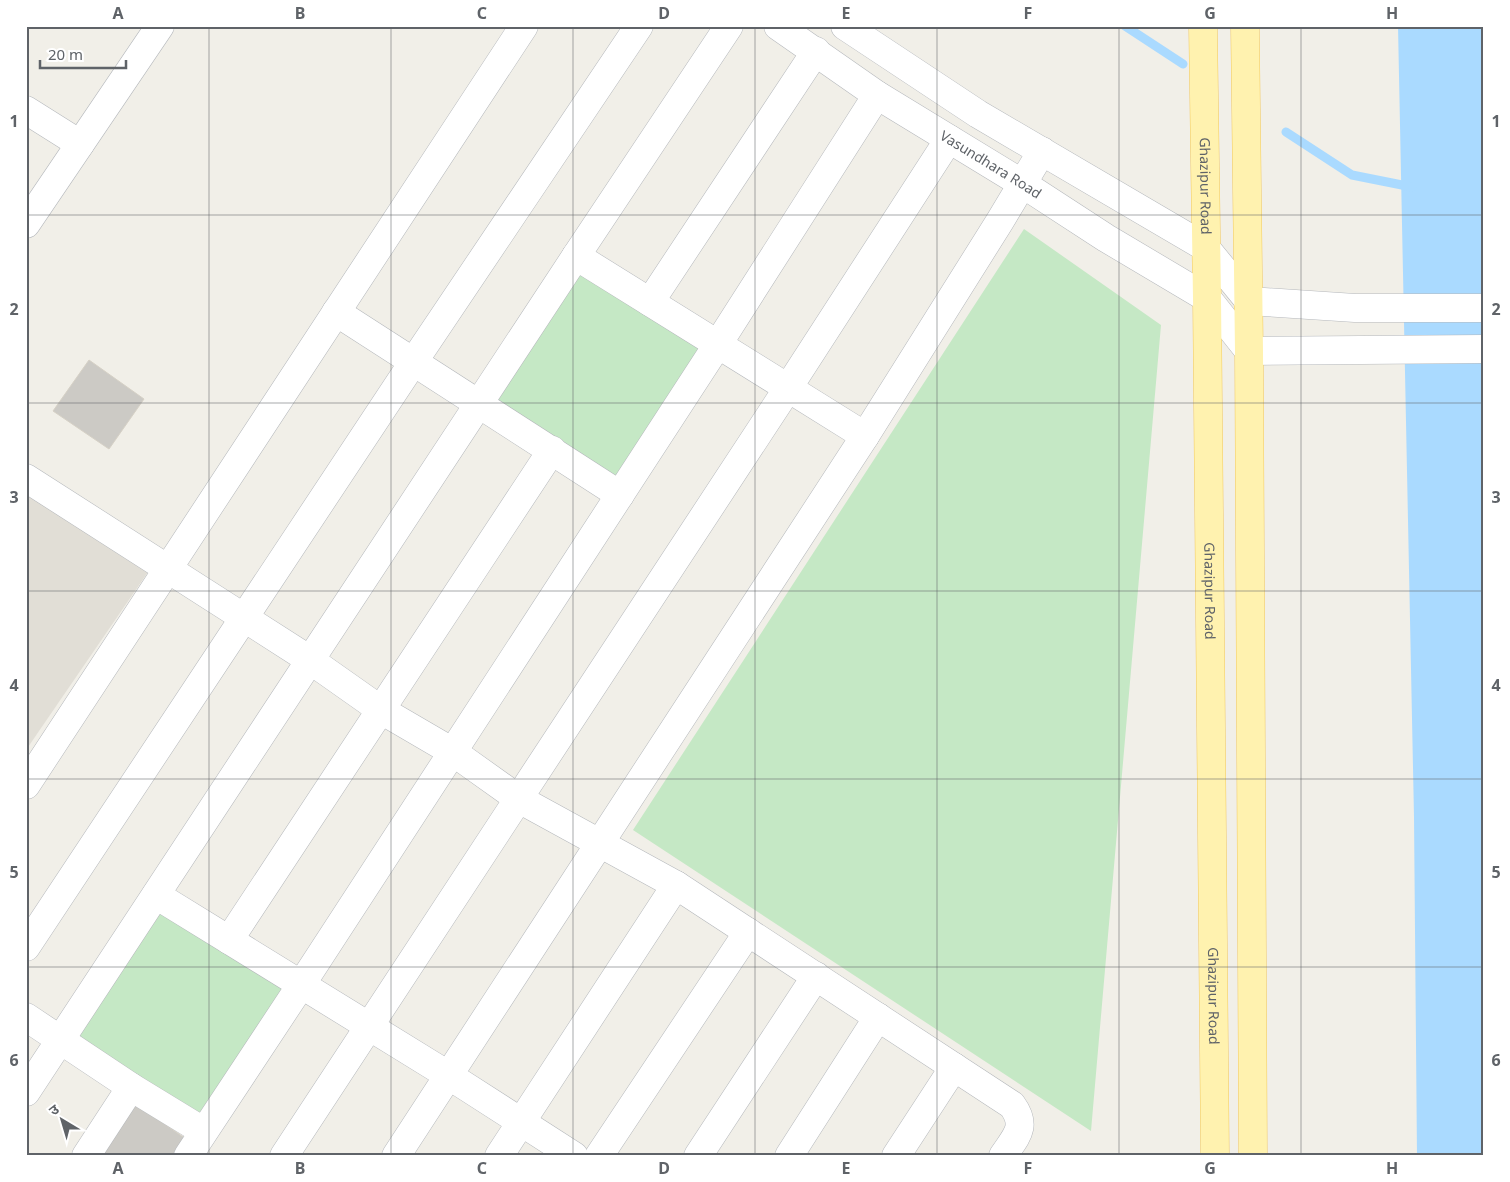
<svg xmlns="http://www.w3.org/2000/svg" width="1510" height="1182" font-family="'Noto Sans','Noto Sans Devanagari',sans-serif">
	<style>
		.education { fill: #e1ded6 }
		.green { fill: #c5e8c5 }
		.water { fill: #aadaff }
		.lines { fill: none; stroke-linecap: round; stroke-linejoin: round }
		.stream { stroke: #aadaff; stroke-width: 9 }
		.building { fill: #cccac5; stroke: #d6d1c6 }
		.minor-casing { stroke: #b5b8bc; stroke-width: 29 }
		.major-casing { stroke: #f2c960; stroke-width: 29 }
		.minor { stroke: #fff; stroke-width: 28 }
		.major { stroke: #fff2af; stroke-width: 28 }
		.grid { fill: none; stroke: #5f6368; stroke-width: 1; stroke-opacity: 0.55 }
		.labels { text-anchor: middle; stroke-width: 4.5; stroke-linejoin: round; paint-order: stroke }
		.street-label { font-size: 14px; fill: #5f6368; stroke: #fff }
		.neatline { fill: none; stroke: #5f6368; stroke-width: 2 }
		.grid-label { font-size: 16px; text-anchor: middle; font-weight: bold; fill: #5f6368 }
	</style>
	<rect width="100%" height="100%" fill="#f1efe8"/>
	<path class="education" d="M 26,489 L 148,572 L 26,750 Z"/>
	<path class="green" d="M 1024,229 L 1161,325 L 1091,1131 L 633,830 Z
		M 584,263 L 711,344 L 615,487 L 491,404 Z
		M 160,899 L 288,981 L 192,1124 L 67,1041 Z"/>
	<path class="water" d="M 1398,26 L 1484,26 L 1484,1156 L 1417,1156 L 1414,817 Z"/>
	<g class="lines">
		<path class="stream" d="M 1125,26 L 1183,64
			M 1286,132 L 1352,175 L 1412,187"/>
	</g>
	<path class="building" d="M 89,360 L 144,399 L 109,449 L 53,411 Z
		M 134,1103 L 189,1141 L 178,1156 L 97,1156 Z"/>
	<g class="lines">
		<defs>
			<g id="minor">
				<path id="s1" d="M 778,26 L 877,95 L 1023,184 L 1106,238 L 1207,298 L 1249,351 L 1484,349"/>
				<path d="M 845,26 L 978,114 L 1205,247 L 1249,301 L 1355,308 L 1484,308"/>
				<path d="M 26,110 L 80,144"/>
				<path d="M 26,224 L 160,26"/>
				<path d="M 576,256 L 865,436"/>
				<path d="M 650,302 L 816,51"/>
				<path d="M 336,312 L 620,495"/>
				<path d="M 26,478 L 310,660 L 381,710 L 453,752 L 519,799 L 676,885 L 1012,1105 C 1028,1127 1016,1136 1003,1156"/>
				<path d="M 26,785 L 524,26"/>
				<path d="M 156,895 L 448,1075 L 574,1156"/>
				<path d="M 229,940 L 552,450"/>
				<path d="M 26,947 L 414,361 L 639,26"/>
				<path d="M 26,1017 L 131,1087 L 203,1131"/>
				<path d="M 26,1092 L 576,256 L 729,26"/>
				<path d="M 86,1156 L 131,1087"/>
				<path d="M 188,1156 L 301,985 L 718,344 L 877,95"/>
				<path d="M 284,1156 L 788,388 L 949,139"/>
				<path d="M 396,1156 L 865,436 L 1000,221 L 1042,151"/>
				<path d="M 499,1156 L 676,885"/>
				<path d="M 599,1156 L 748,932"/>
				<path d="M 698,1156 L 816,976"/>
				<path d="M 789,1156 L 878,1017"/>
				<path d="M 896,1156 L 954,1067"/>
			</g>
			<g id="major">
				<path id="s2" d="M 1203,26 L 1207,298 L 1215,1156"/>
				<path d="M 1245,26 L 1249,351 L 1253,1156"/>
			</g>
		</defs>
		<use href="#minor" class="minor-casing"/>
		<use href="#major" class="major-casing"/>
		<use href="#minor" class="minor"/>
		<use href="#major" class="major"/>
	</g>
	<path class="grid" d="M 209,26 L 209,1156M 391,26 L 391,1156M 573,26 L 573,1156M 755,26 L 755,1156M 937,26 L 937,1156M 1119,26 L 1119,1156M 1301,26 L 1301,1156M 26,215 L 1484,215M 26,403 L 1484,403M 26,591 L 1484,591M 26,779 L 1484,779M 26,967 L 1484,967"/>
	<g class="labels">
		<g class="street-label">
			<text dy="5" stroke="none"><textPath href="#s1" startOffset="254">Vasundhara Road</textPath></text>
			<text dy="5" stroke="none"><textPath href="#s2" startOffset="160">Ghazipur Road</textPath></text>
			<text dy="5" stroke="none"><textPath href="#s2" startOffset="565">Ghazipur Road</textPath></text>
			<text dy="5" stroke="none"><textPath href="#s2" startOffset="970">Ghazipur Road</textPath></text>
		</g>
	</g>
	<rect width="1510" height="1182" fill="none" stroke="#ffffff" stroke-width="55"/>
	<g transform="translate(62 1120) rotate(322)" stroke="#ffffff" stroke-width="4" paint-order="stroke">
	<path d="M0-4L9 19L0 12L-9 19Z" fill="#5f6368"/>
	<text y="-8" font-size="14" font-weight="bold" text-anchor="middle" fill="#5f6368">उ</text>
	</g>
	<path d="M40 60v8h86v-8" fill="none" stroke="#5f6368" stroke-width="2.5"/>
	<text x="48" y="60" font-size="15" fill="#5f6368" stroke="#ffffff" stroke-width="4" paint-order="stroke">20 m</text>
	<rect x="28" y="28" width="1454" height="1126" class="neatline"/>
	<g class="grid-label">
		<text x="118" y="19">A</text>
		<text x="300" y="19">B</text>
		<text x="482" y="19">C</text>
		<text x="664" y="19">D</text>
		<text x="846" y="19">E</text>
		<text x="1028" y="19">F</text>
		<text x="1210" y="19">G</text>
		<text x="1392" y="19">H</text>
		<text x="14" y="127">1</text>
		<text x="1496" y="127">1</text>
		<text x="14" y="315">2</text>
		<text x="1496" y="315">2</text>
		<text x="14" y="503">3</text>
		<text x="1496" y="503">3</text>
		<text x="14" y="691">4</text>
		<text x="1496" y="691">4</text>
		<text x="14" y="878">5</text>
		<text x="1496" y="878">5</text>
		<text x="14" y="1066">6</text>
		<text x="1496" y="1066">6</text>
		<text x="118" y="1174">A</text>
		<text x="300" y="1174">B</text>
		<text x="482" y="1174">C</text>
		<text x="664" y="1174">D</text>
		<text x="846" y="1174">E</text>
		<text x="1028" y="1174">F</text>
		<text x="1210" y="1174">G</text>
		<text x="1392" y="1174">H</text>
	</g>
</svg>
